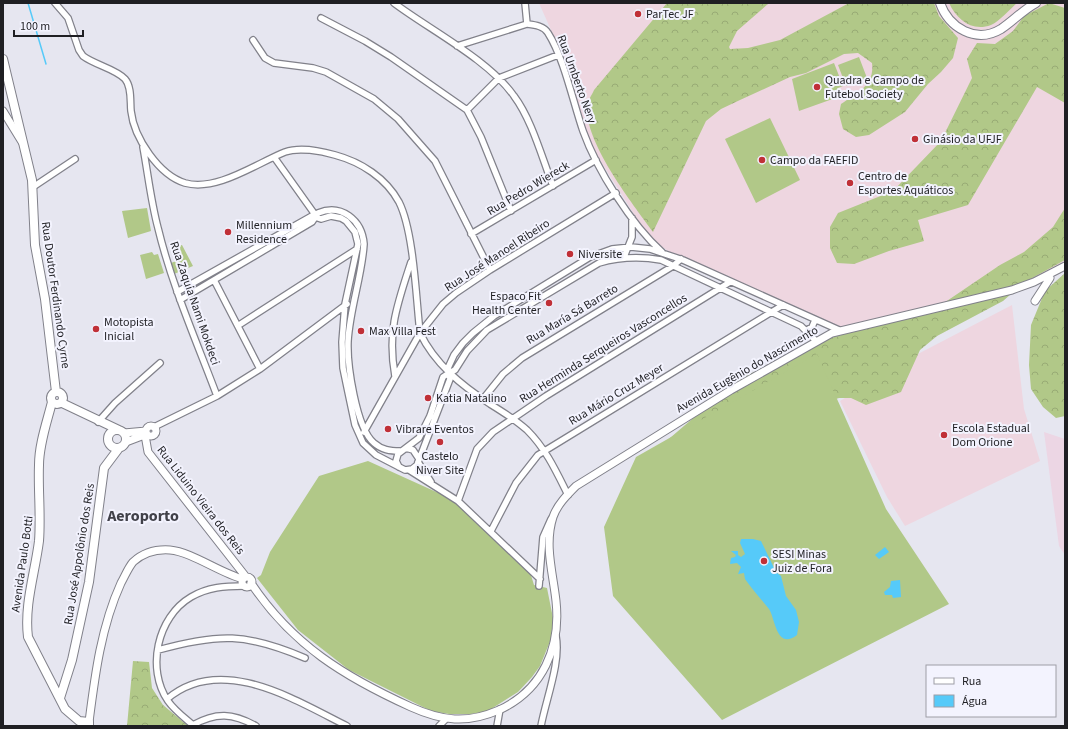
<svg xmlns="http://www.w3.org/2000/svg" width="1068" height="729" font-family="'Source Sans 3',sans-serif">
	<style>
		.education { fill: #eed6e0 }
		.medical { fill: #ecd6e4 }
		.forest { fill: url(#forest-crowns) }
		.pitch { fill: #b1c888 }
		.water { fill: #56caf9 }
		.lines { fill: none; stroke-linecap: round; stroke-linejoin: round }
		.stream { stroke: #56caf9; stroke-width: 1.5 }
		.minor-casing { stroke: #81818a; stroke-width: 8 }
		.tertiary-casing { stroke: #81818a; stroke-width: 9 }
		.secondary-casing { stroke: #81818a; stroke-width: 10 }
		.minor { stroke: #fff; stroke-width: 5.5 }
		.tertiary { stroke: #fff; stroke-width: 7 }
		.secondary { stroke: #fff; stroke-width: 8 }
		.poi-dot { fill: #c03037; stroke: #f3f3fe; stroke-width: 1.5 }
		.labels { text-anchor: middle; stroke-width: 4; stroke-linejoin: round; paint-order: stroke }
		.poi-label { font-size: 12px; fill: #1f1f23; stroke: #f3f3fe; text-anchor: start }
		.street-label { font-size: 12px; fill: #1f1f23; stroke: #f3f3fe }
		.district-label { font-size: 16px; font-weight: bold; fill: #414149; stroke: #f3f3fe }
	</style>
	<defs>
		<pattern id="forest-crowns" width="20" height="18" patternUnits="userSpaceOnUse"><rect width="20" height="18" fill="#b1c888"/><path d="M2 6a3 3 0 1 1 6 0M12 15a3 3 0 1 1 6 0" fill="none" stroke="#98ab75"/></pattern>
	</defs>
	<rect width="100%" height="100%" fill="#e6e6f0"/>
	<path class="education" d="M 539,3 L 1065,3 L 1065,262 L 1013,289 L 837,328 L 673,254 L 659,245 L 642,227 L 598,157 L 588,136 L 562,55 Z
		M 1012,305 L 1024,409 L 1040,461 L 905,526 L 887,497 L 840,401 L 914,356 Z"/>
	<path class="medical" d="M 1044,432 L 1065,439 L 1065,555 L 1059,546 Z"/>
	<path class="forest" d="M 667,3 L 769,3 L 737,31 L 729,47 L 730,49 L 748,48 L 780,40 L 849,3 L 934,3 L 939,16 L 958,38 L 953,58 L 941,72 L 928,84 L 905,112 L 869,135 L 856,137 L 843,129 L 839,114 L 841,104 C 857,93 875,85 872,63 L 858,53 L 844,54 L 806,73 L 790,77 L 740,100 L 721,109 L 706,121 L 653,232 C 632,203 585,143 587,107 C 587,101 592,95 594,90 Z
		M 949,3 L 1017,3 C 1010,9 1000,21 991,25 C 972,32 957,20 949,3 Z
		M 1049,3 L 1065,8 L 1065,103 L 1037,87 L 968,205 L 918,220 L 924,241 L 889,251 L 854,264 L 837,263 L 830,248 L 830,227 L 838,213 L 893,191 L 941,141 L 972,78 L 967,59 L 977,43 L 995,44 L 1013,31 L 1024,16 Z
		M 1065,208 L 1065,260 L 1025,282 L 1003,301 L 937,336 L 920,350 L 901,392 L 866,405 L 851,398 L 839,398 L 642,462 L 741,377 L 781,362 L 820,341 L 935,309 L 1000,265 L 1024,252 L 1053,227 Z
		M 1065,273 L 1065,416 L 1056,418 L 1043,407 L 1031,389 L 1029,365 L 1031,325 L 1045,291 Z
		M 133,661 L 149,662 L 152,688 L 163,705 L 188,726 L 127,726 Z"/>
	<path class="pitch" d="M 859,57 L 867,78 L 846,86 L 838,65 Z
		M 834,63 L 843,86 L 838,88 L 841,96 L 799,111 L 792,79 Z
		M 770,118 L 800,180 L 756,203 L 725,139 Z
		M 147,208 L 151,231 L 128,238 L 122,211 Z
		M 182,245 L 193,266 L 174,274 L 171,263 L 176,261 L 170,248 Z
		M 152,252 L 154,255 L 158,254 L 164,273 L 146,279 L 140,255 Z
		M 817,354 L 886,509 L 949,604 L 722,720 L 613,596 L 604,527 L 636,457 Z
		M 368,461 L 454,500 L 530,572 L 534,585 L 547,588 L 553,618 L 551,639 L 540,666 L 532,677 L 518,692 L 488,711 L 471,714 L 449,714 L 431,711 L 349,670 L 298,630 L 257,578 L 261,575 L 270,552 L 319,476 Z"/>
	<path class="water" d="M 741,539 L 753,539 L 761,541 L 776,572 L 781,576 L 786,596 L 796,610 L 799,622 L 797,635 C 776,651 775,617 769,609 C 761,599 752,589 745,579 L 744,573 L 738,574 L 741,567 L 737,563 L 730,564 L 731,558 L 735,557 L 736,555 L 731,551 L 738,551 L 738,555 L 741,557 L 745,554 L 740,543 Z
		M 885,547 L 889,552 L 879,559 L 875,555 Z
		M 900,580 L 901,597 L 893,598 L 892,595 L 885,595 L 884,592 L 890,587 L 891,581 Z"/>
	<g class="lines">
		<path class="stream" d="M 28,3 L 46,64"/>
		<defs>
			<path id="minor" d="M 55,3 L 68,18 L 79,50 L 83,56 C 95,65 116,69 125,79 C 132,87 130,102 131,111 C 134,138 159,175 185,183 C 217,192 257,163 285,152 C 299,147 321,151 335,155 C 361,162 386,178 399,202 C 414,232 416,298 420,333 C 435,364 461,385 490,404 C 503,412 516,420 527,430 C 546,449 556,471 568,495
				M 394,3 C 430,30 489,60 514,96 C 532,120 542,158 553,186
				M 525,3 L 527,24
				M 321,18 L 365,41 L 391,57 L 467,110 L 481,137 L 511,211
				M 253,40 L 265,58 L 274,63 L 313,68 L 326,72 L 374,99 L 398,119 L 435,161 L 490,270
				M 457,46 L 527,24 C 535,25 544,26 548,33 C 564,58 573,102 583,131 C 597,170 631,224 662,252
				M 467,110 L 499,78 L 558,55
				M 143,147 C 148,174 151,202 158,228 C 172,286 196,340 217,396
				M 274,157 L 316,216
				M 33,187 L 75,159
				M 471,234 L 596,160
				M 624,257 L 632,237 L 632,218
				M 214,280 L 260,369
				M 177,292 L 312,216 L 321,219 L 331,216 L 341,218 L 346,221 L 355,232 L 358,244 L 345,304 L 342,342 L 343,368 L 348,392 L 355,425 L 363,443 L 376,455 L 405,470 L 412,469 L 417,465 L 450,379 L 449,373 L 455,370 L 467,351 L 487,330 L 599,263 C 620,257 638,256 661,260 L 801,326 L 816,341
				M 180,300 L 312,222 L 318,213 C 341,203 362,220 364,244 C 362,276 350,308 348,341 C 347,364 356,428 374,443 C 382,450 390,451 400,451
				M 239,325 L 357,249
				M 807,330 L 812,327 L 815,320
				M 395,376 C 387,331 397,305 411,262
				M 483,399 L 503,374 L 522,358 L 673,266 L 681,259
				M 98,422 L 115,403 L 160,363
				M 154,427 L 217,396 L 260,369 L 347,304
				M 364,432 L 420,333 L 443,304 L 456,293 L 490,270 L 616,193
				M 406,448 L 413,450 L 419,459
				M 418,462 L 431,482
				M 399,467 L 396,461 L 398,454 L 419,438 L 430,416 L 443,377 L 449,373 L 448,368 L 454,355 L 463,343 L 473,333 L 494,316 L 590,257 L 612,249 L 631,247 L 650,249 L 683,260 L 839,330
				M 409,470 L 458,501 L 540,579
				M 458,501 L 477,449 L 493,432 L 546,396 L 730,282
				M 491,531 L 516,483 L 538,455 L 783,305
				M 539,586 L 543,537 L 551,519
				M 158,650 C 219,633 246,633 305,658
				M 167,699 C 221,653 295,700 347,726
				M 193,725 C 216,712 233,713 256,726
				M 194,726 C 185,718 175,711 168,701 C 146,669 157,617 191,597 C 208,587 225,586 244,586
				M 439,726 L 446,719
				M 497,726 L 500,709
				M 541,726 C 546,699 561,662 556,636"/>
			<path id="tertiary" d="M 3,111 L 22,142
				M 1035,301 L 1050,278
				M146 431a5 5 0 1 1 10 0a5 5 0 1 1-10 0Z
				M 124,433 L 146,431
				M 145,435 L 148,452 L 246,577
				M 126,442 L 147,434
				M242 582a5 5 0 1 1 10 0a5 5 0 1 1-10 0Z
				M 251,583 C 292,645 345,677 411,707 C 442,721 467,724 499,710 C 543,690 561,647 556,601 C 553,573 544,545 553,517 C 557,505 567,495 576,486 L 731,390 L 832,333 L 1012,290 L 1034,282 L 1065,266
				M 89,722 C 95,675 101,627 121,583 C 125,576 128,568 133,562 C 143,553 156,549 170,550 C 192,552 220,573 243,579"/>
			<path id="secondary" d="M 940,3 C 949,28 976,44 1001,29 C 1013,21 1023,10 1036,3
				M 3,59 L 32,180 L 35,245 L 45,299 L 56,392
				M51 398a6 6 0 1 1 12 0a6 6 0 1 1-12 0Z
				M 52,402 C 47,422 39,444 39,465 C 38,490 41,515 39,541 C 35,573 24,605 28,637 L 65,709 L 79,721 L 89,722 L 89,726
				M 62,403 L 119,430
				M108 439a9 9 0 1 1 18 0a9 9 0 1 1-18 0Z
				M 60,698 L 72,660 L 89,582 L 104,468 L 119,448"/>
		</defs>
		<use href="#minor" class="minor-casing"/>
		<use href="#tertiary" class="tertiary-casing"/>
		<use href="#secondary" class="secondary-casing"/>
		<use href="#minor" class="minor"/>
		<use href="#tertiary" class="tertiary"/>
		<use href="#secondary" class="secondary"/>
	</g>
	<g class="poi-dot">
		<circle cx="638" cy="14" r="4"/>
		<circle cx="817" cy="87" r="4"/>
		<circle cx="915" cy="139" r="4"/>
		<circle cx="762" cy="160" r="4"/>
		<circle cx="850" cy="183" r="4"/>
		<circle cx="228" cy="232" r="4"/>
		<circle cx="570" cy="254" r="4"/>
		<circle cx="549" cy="303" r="4"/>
		<circle cx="96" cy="329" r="4"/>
		<circle cx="361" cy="331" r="4"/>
		<circle cx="428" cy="398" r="4"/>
		<circle cx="388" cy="429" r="4"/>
		<circle cx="944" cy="435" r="4"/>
		<circle cx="440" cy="442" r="4"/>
		<circle cx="764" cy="561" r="4"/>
	</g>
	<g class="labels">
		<g class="poi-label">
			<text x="646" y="18">ParTec JF</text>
			<text x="825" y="84">Quadra e Campo de<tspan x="825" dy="14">Futebol Society</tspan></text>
			<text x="923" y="143">Ginásio da UFJF</text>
			<text x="770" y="164">Campo da FAEFID</text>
			<text x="858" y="180">Centro de<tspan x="858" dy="14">Esportes Aquáticos</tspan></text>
			<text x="236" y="229">Millennium<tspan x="236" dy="14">Residence</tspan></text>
			<text x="578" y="258">Niversite</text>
			<text x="541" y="300" text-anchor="end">Espaco Fit<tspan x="541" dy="14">Health Center</tspan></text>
			<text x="104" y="326">Motopista<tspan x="104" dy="14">Inicial</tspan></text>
			<text x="369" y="335">Max Villa Fest</text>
			<text x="436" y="402">Katia Natalino</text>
			<text x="952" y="432">Escola Estadual<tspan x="952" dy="14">Dom Orione</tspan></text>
			<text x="396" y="433">Vibrare Eventos</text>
			<text x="440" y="460" text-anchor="middle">Castelo<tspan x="440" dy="14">Niver Site</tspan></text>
			<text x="772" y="558">SESI Minas<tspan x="772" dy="14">Juiz de Fora</tspan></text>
		</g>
		<g class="street-label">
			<text transform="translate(577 79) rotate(70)" y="4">Rua Umberto Nery</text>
			<text transform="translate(528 188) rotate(-31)" y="4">Rua Pedro Wiereck</text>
			<text transform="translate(497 255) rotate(-33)" y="4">Rua José Manoel Ribeiro</text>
			<text transform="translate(56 295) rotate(82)" y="4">Rua Doutor Ferdinando Cyrne</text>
			<text transform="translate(195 303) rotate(71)" y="4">Rua Zaquia Nami Mokdeci</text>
			<text transform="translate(572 314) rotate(-31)" y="4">Rua María Sá Barreto</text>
			<text transform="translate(603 348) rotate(-32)" y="4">Rua Herminda Serqueiros Vasconcellos</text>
			<text transform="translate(747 369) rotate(-30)" y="4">Avenida Eugênio do Nascimento</text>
			<text transform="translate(616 394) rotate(-31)" y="4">Rua Mário Cruz Meyer</text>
			<text transform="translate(201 500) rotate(52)" y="4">Rua Liduino Vieira dos Reis</text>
			<text transform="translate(79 554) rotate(-81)" y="4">Rua José Appolônio dos Reis</text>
			<text transform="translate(22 564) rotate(-82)" y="4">Avenida Paulo Botti</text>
		</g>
		<g class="district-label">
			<text x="143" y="521">Aeroporto</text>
		</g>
	</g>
	<rect width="1068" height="729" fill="none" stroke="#1f1f23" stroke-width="8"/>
	<rect x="926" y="665" width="130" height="52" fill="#f3f3fe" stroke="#9e9ea6"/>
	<rect x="934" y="678" width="20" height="6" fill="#ffffff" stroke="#9e9ea6"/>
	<text x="962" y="685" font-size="12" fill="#1f1f23">Rua</text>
	<rect x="934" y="695" width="20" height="12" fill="#56caf9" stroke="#9e9ea6"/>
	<text x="962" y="705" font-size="12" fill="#1f1f23">Água</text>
	<path d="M14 30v6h69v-6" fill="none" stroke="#1f1f23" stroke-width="2"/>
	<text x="20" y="30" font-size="12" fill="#1f1f23" stroke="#f3f3fe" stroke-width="3" paint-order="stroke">100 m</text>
</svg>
